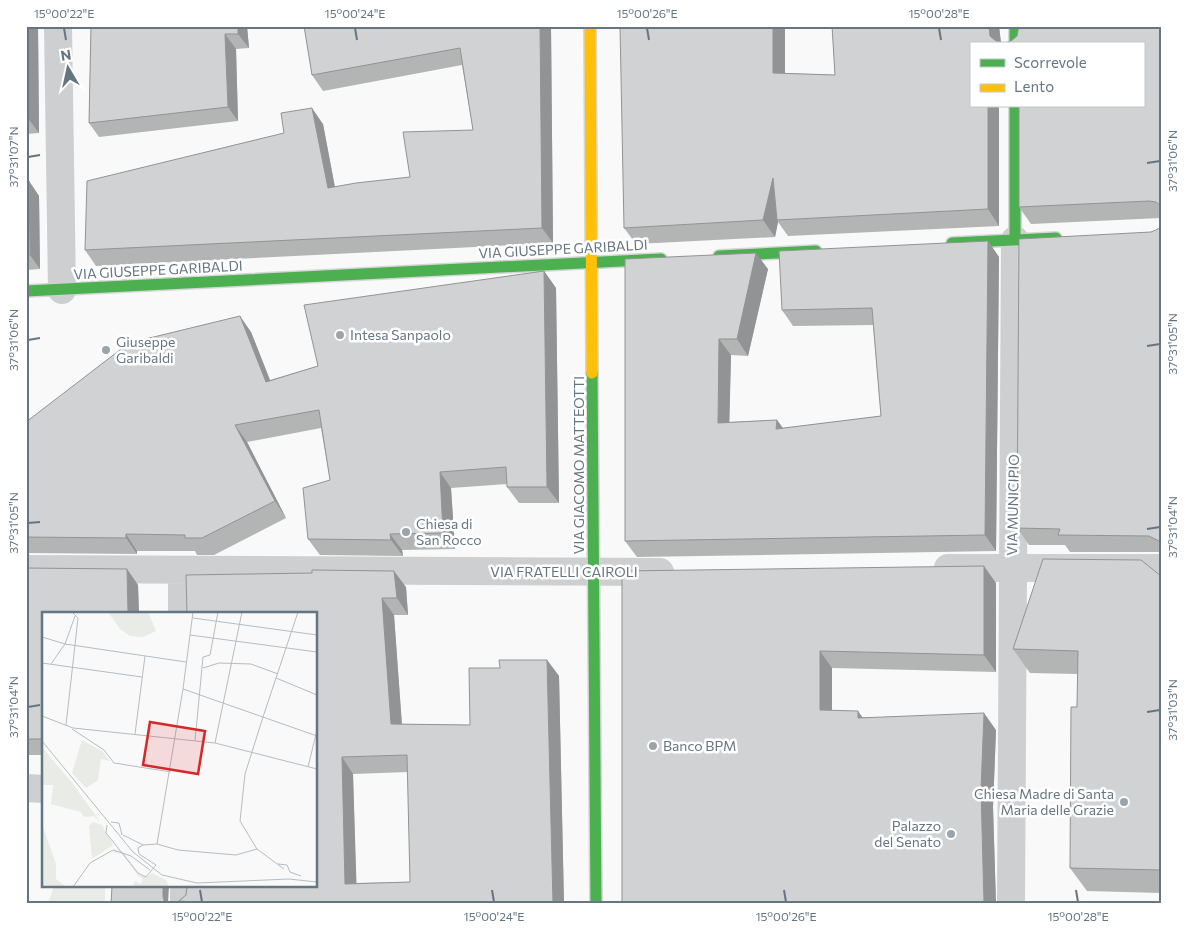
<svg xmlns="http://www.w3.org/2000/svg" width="1187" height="930" font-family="Commissioner,sans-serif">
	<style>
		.green { fill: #e8ebe6 }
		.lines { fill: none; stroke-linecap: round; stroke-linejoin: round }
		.fast-casing { stroke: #d5d6d7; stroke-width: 14 }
		.slow-casing { stroke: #d5d6d7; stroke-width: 14 }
		.street { stroke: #cecfd0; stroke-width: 28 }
		.fast { stroke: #4caf50; stroke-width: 11 }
		.slow { stroke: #ffc107; stroke-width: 11 }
		.wall { fill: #b3b5b5; fill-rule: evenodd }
		.shaded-wall { fill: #929394 }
		.building { fill: #d0d2d3; stroke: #929394; fill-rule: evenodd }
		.ticks { fill: none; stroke: #657683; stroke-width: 2 }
		.poi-dot { fill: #99a4ac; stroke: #fff; stroke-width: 2 }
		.labels { text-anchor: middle; stroke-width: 5; stroke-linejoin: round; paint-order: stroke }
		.street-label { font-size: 14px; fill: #657683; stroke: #fff }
		.poi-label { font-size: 14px; fill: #657683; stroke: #fff; text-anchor: start }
		.inset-road { fill: none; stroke: #b5bdc3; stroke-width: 1 }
		.view { fill: #d62828; fill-opacity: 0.15; stroke: #d62828; stroke-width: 2.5 }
		.inset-edge { fill: none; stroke: #657683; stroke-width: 2.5 }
		.neatline { fill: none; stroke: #657683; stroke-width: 2 }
		.ticks-label { font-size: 12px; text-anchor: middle; fill: #657683 }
	</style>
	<rect width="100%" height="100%" fill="#f9f9f9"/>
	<path class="green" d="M 54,886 L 105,886 L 105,904 L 48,904 Z"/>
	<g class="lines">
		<defs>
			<path id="fast" d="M 1015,26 L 1015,44
				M 1015,106 L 1015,240
				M 952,243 L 1056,238
				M 719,256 L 816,251
				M 26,291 L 661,259
				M 592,373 L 596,904"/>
			<path id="slow" d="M 590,26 L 592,373"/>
		</defs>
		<use href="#fast" class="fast-casing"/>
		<use href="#slow" class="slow-casing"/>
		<path class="street" d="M 58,26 L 62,290
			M 948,568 L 1161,568
			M 26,569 L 660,572
			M 182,571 L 182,614
			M 26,788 L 44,789
			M 184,886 L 184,904
			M 1011,904 L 1015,240"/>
		<use href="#fast" class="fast"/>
		<use href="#slow" class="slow"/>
	</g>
	<path class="wall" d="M 26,26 L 38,26 L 39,133 L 26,134 Z
		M 91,26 L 247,26 L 249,48 L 236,49 L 238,121 L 99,137 L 89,123 Z
		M 304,26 L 551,26 L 553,243 L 96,266 L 85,250 L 284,133 L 323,124 L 335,187 L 410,177 L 473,130 L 462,65 L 323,91 L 312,75 Z
		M 832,26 L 999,26 L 1001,42 L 1004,43 L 1161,26 L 1161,218 L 1031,224 L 1019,207 L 1143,106 L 971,44 L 999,106 L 999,226 L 788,236 L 778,222 L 775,237 L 636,244 L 624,228 L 785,73 L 835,75 Z
		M 26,181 L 29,181 L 39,196 L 40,269 L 26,270 Z
		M 1161,226 L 1161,552 L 1070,552 L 1065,545 L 1029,545 L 1017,528 L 1151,232 L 1158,229 Z
		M 988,241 L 999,257 L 996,551 L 637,557 L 625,541 L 625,259 L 768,269 L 748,356 L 731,355 L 729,422 L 777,420 L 783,428 L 881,416 L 873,325 L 793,326 L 782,310 Z
		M 544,271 L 556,288 L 559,503 L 519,503 L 507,487 L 507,484 L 451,488 L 455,549 L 402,550 L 403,556 L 320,555 L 308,539 L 330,480 L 321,428 L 247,442 L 286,518 L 214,555 L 197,555 L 195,551 L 137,551 L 137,554 L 26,553 L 26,422 L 251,332 L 270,380 L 318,366 Z
		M 26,568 L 127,569 L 138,585 L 139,614 L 44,614 L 44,755 L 26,755 Z
		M 622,571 L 996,583 L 996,672 L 832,668 L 832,711 L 862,717 L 996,730 L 993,807 L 996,904 Z
		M 1161,576 L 1161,893 L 1087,891 L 1070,868 L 1078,674 L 1030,673 L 1013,649 Z
		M 406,587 L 408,615 L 394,615 L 402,724 L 470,725 L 500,668 L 547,660 L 559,676 L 564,904 L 181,904 L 179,901 L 186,895 L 316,614 ZM 408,772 L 410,882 L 356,883 L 353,774 Z"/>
	<path class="shaded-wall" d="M 27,26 L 38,26 L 39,133 L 27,117 Z
		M 238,26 L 247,26 L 249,48 L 238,34 Z
		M 540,26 L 551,26 L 553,243 L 542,228 Z
		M 773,26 L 785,26 L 785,89 L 773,73 Z
		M 989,26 L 999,26 L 1001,44 L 996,44 L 990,36 Z
		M 225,34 L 236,49 L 238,121 L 228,107 Z
		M 988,106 L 999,106 L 999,226 L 988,209 Z
		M 312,108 L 323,124 L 338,204 L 328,188 Z
		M 773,178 L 777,220 L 778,222 L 775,237 L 763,220 Z
		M 29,181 L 39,196 L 40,269 L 30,255 Z
		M 988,241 L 999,257 L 996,551 L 985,535 Z
		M 756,253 L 768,269 L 748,356 L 737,339 Z
		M 544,271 L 556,288 L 559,503 L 547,487 Z
		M 240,316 L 251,332 L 277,398 L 266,382 Z
		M 719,339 L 731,355 L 729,439 L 718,423 Z
		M 777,420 L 788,436 L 776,429 Z
		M 235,425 L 247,442 L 286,518 L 275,501 Z
		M 440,472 L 451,488 L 455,549 L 443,533 Z
		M 126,534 L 137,551 L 137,554 L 126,538 Z
		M 390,534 L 402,550 L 403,556 L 391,540 Z
		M 984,566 L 996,583 L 996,672 L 984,655 Z
		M 127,569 L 138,585 L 139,614 L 128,614 Z
		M 394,571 L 406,587 L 408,615 L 397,598 Z
		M 382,598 L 394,615 L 403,741 L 391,724 Z
		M 820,651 L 832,668 L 832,727 L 820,710 Z
		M 547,660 L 559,676 L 564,904 L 553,904 Z
		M 858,711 L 870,728 L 858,718 Z
		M 984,713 L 996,730 L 993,807 L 996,904 L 984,904 L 981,790 Z
		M 342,757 L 353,774 L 357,900 L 345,884 Z
		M 163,886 L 169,886 L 168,904 L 165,904 L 163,897 Z"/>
	<path class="building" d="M 26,26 L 27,117 L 26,117 Z
		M 91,26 L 238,26 L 238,34 L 225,34 L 228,107 L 89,123 Z
		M 304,26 L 540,26 L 542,228 L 85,250 L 87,181 L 284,133 L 281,113 L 312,108 L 328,188 L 356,183 L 410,177 L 403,132 L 473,130 L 460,48 L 312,75 Z
		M 620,26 L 773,26 L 773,73 L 835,75 L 832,26 L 989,26 L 990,36 L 996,41 L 1004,43 L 1011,41 L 1017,36 L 1019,26 L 1161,26 L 1161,206 L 1156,202 L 1149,201 L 1019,207 L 1019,106 L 1143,106 L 1143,44 L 971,44 L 971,106 L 988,106 L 988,209 L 777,220 L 773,178 L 763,220 L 624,228 Z
		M 26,181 L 29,181 L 30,255 L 26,255 Z
		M 1161,226 L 1161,542 L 1149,536 L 1058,535 L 1060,529 L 1017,528 L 1019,239 L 1151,232 L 1158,229 Z
		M 988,241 L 985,535 L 625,541 L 625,259 L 756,253 L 737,339 L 719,339 L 718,423 L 777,420 L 776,429 L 881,416 L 872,308 L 782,310 L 779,251 Z
		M 544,271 L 547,487 L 507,487 L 506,467 L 440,472 L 443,533 L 390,534 L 391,540 L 308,539 L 303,488 L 330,480 L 319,410 L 235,425 L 275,501 L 202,538 L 185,538 L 185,535 L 126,534 L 126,538 L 26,537 L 26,422 L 129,343 L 240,316 L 266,382 L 318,366 L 304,305 Z
		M 1043,559 L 1141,560 L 1161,576 L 1161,870 L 1070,868 L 1071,707 L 1077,707 L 1078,651 L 1013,649 Z
		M 984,566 L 984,655 L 820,651 L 820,710 L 858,711 L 858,718 L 984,713 L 981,790 L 984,904 L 622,904 L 622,571 Z
		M 26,568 L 127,569 L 128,614 L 44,614 L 44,739 L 26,739 Z
		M 312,570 L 394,571 L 397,598 L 382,598 L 391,724 L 470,725 L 469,668 L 500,668 L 499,660 L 547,660 L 553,904 L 192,904 L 192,902 L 179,901 L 186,895 L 187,886 L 316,886 L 316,614 L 187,614 L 186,575 L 312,573 ZM 407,755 L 410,882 L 345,884 L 342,757 Z
		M 112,886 L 163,886 L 163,897 L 165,904 L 111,904 Z"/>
	<path class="ticks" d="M 64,28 L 66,40M 355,28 L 357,40M 647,28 L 649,40M 939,28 L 941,40M 28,157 L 40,155M 1147,163 L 1160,161M 28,340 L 40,338M 1147,346 L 1160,344M 28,523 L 40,522M 1147,529 L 1160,527M 28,707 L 40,705M 1147,712 L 1160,710M 200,890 L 202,902M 492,890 L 494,902M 784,890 L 786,902M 1076,890 L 1078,902"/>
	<g class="poi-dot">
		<circle cx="340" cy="335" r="5"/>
		<circle cx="106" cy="350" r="5"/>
		<circle cx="406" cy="532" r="5"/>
		<circle cx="653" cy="746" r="5"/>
		<circle cx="1124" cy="802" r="5"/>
		<circle cx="951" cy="834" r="5"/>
	</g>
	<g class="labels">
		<g class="street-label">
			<text transform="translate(563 249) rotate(-3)" y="5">VIA GIUSEPPE GARIBALDI</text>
			<text transform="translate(158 270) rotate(-3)" y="5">VIA GIUSEPPE GARIBALDI</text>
			<text transform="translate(579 465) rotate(-90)" y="5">VIA GIACOMO MATTEOTTI</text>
			<text transform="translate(1013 505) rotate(-89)" y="5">VIA MUNICIPIO</text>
			<text x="564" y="577">VIA FRATELLI CAIROLI</text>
		</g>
		<g class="poi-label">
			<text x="350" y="340">Intesa Sanpaolo</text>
			<text x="116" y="347">Giuseppe<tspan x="116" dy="16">Garibaldi</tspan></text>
			<text x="416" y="529">Chiesa di<tspan x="416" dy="16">San Rocco</tspan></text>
			<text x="663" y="751">Banco BPM</text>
			<text x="1114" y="799" text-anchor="end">Chiesa Madre di Santa<tspan x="1114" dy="16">Maria delle Grazie</tspan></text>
			<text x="941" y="831" text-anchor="end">Palazzo<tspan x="941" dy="16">del Senato</tspan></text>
		</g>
	</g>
	<g transform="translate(42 612)">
		<rect width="275" height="275" fill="#f9f9f9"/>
		<path d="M 66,0 L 106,0 L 114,19 L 101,25 L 88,24 L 78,17 ZM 40,128 L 61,140 L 68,149 L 59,147 L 56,168 L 44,176 L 30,161 ZM 0,135 L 31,172 L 59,211 L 52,204 L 42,205 L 39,200 L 9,192 L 11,173 L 0,173 ZM 51,210 L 60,213 L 71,233 L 50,247 L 47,214 ZM 0,212 L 14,252 L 14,267 L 24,275 L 0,275 ZM 75,238 L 81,240 L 97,263 L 105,265 L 110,261 L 124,268 L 127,275 L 91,275 L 93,269 L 99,272 L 101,267 L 96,264 L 80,241 L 70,240 Z" fill="#e8ebe6"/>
		<path class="inset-road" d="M 151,6 L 275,23M 148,23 L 275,40M 0,25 L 23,32 L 144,50M 0,51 L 100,65M 9,52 L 23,32 L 33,4M 161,56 L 177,51 L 209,52 L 236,62M 234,66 L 275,83M 141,77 L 151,0M 0,104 L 31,116 L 173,131 L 275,157M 221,105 L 256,0M 221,105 L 203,162 L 198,209 L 215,237 L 242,257M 24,113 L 36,6 L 30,0M 30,117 L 62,138 L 72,151 L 129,160M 93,122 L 103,44M 0,129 L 91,240 L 120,263 L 155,271 L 247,267 L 275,270M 153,129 L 161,45 L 168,43 L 176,0M 173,131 L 200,0M 266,155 L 275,118M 69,210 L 77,211 L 80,223M 65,213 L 64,221 L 96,261 L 104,265 L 114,253 L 97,242 L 96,236 L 101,233M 81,223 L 101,233 L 115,232 L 136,238 L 194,243 L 215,237M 115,232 L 141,77 L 275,124M 236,252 L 245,253 L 248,260 L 259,264M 31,275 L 48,251 L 71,238 L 89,244 L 108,258"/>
		<path class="view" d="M 108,110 L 163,119 L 156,162 L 101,153 Z"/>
		<rect width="275" height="275" class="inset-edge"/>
	</g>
	<rect width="1187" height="930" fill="none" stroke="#ffffff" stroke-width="55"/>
	<rect x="970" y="42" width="175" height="65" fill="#ffffff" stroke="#c1c8cd"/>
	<rect x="980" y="59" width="25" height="8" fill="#4caf50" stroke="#c1c8cd"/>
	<text x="1014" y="68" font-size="15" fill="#657683">Scorrevole</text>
	<rect x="980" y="84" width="25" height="8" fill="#ffc107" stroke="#c1c8cd"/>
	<text x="1014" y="92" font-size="15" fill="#657683">Lento</text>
	<g transform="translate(68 68) rotate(351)" stroke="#ffffff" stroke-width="4" paint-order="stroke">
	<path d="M0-4L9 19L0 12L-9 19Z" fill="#657683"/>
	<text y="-8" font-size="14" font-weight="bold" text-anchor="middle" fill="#657683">N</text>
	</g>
	<rect x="28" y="28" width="1132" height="874" class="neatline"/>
	<g class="ticks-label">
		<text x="64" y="18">15°00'22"E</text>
		<text x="355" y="18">15°00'24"E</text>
		<text x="647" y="18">15°00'26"E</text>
		<text x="939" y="18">15°00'28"E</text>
		<text transform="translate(14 157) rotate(-90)" y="4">37°31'07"N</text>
		<text transform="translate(1173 161) rotate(-90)" y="4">37°31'06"N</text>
		<text transform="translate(14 340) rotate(-90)" y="4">37°31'06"N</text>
		<text transform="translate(1173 344) rotate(-90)" y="4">37°31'05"N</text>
		<text transform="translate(14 523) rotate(-90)" y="4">37°31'05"N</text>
		<text transform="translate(1173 527) rotate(-90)" y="4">37°31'04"N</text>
		<text transform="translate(14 707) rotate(-90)" y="4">37°31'04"N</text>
		<text transform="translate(1173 710) rotate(-90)" y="4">37°31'03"N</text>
		<text x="202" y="921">15°00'22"E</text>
		<text x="494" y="921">15°00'24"E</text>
		<text x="786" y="921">15°00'26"E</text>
		<text x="1078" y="921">15°00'28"E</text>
	</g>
</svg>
